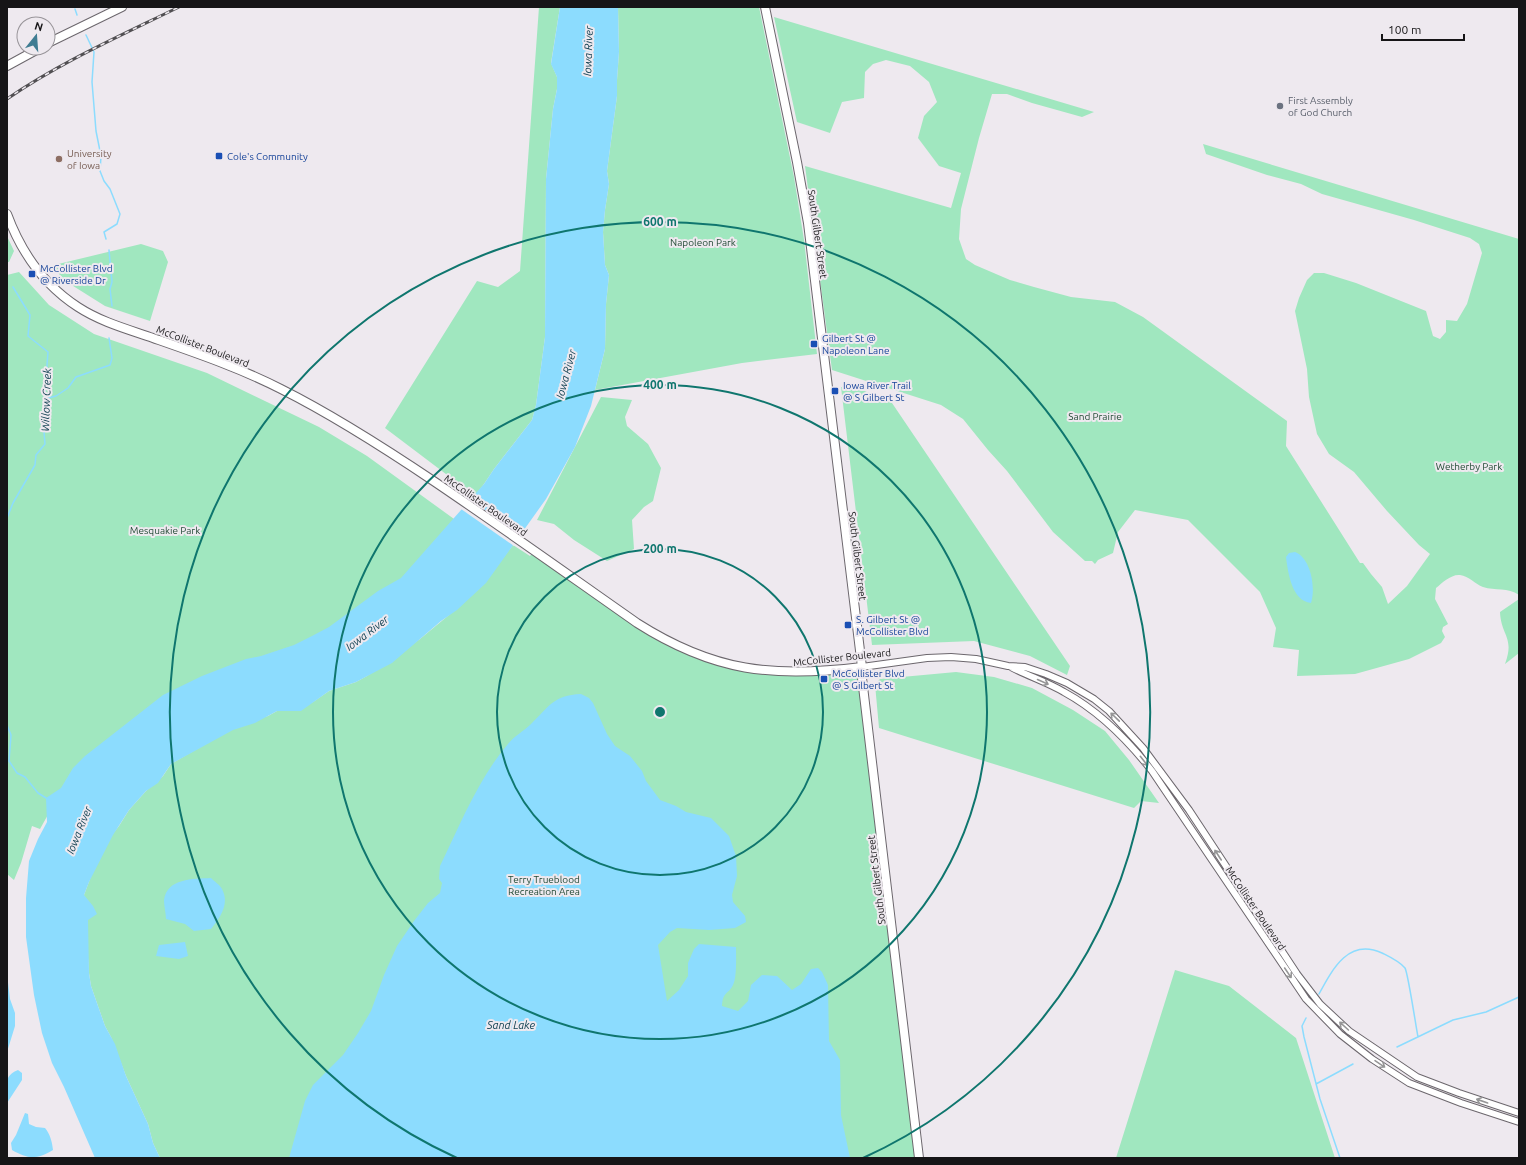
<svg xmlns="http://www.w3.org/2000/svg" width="1526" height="1165" font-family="Ubuntu,sans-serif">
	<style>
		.green { fill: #a0e7bf }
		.water { fill: #8cdcfe }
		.pier { fill: #eee9ef }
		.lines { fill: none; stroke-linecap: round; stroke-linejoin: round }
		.stream { stroke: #8cdcfe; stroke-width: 1.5 }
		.minor-casing { stroke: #6c676d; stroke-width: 8 }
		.major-casing { stroke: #6c676d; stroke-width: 10 }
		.minor { stroke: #fff; stroke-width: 6 }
		.major { stroke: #fff; stroke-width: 8 }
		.rail-casing { stroke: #514f52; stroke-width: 3 }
		.rail { stroke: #eee9ef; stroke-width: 1.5; stroke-dasharray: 4.5; stroke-linecap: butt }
		.oneway { stroke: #969697 }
		.ring { fill: none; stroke: #0f766e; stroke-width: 2 }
		.worship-dot { fill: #6b7280; stroke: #eee9ef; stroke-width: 1.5 }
		.transit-dot { fill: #1a4fb4; stroke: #eee9ef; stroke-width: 1.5 }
		.education-dot { fill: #8d6e63; stroke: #eee9ef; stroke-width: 1.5 }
		.labels { text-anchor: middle; stroke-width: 4; stroke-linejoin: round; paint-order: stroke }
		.worship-label { font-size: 10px; fill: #5b616d; stroke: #eee9ef; text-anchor: start }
		.education-label { font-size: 10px; fill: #785e54; stroke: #eee9ef; text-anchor: start }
		.transit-label { font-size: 10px; fill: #164399; stroke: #eee9ef; text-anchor: start }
		.street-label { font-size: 10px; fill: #161517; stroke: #eee9ef }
		.park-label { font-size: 10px; fill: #214934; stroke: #eee9ef }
		.water-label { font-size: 11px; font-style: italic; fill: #134253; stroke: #eee9ef }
		.centre { fill: #0f766e; stroke: #eee9ef; stroke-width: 2 }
		.ring-label { font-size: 12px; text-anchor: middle; font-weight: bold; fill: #0f766e; stroke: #eee9ef; stroke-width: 4; stroke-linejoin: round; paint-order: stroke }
	</style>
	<rect width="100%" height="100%" fill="#eee9ef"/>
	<path class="green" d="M 539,7 L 560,7 L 551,63 L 557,77 L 557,89 L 553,109 L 546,179 L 545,337 L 536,405 L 532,420 L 494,469 L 484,484 L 475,496 L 385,428 L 477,281 L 498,287 L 520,271 Z
		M 618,7 L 759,7 L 794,177 L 804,240 L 817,354 L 742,363 L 595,390 L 605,349 L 606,304 L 609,275 L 605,265 L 603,232 L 605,210 L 609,184 L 607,171 L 617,96 L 617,80 L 619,52 Z
		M 774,17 L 1094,112 L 1082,117 L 1032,103 L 1007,94 L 992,94 L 979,138 L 961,209 L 959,239 L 966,259 L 975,265 L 1010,280 L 1034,287 L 1071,297 L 1115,302 L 1143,317 L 1287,421 L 1286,446 L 1360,563 L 1363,563 L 1371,574 L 1382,587 L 1388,604 L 1407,586 L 1430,554 L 1419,545 L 1387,511 L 1354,472 L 1329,454 L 1317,434 L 1309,397 L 1307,369 L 1295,311 L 1299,298 L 1307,280 L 1314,273 L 1324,273 L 1356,283 L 1426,311 L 1433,336 L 1440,339 L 1446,332 L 1446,320 L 1457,321 L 1467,304 L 1482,253 L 1479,244 L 1470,238 L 1414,220 L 1322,194 L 1301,184 L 1267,175 L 1206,154 L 1203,144 L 1519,239 L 1519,595 C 1508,587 1495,591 1483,587 C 1475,584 1469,576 1460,575 C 1451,574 1442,583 1436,588 L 1435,599 L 1448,624 L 1443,627 L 1442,631 L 1445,637 L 1441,643 L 1409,659 L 1355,674 L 1297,676 L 1299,650 L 1273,647 L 1276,628 L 1260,592 L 1188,520 L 1135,510 L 1118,532 L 1113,553 L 1098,560 L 1095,564 L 1092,561 L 1085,561 L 1053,532 L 1007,471 L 988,450 L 963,419 L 941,405 L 832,370 L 805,166 L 951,208 L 961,173 L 939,166 L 918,138 L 924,116 L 937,102 L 929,82 L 910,66 L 886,60 L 873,64 L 865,72 L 864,98 L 842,102 L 830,133 L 797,122 Z
		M 7,236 L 14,251 L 9,262 L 7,262 Z
		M 141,244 L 163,251 L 168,262 L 150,321 L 105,306 L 70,284 L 50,266 Z
		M 19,272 L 49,305 L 94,334 L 207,373 L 319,427 L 367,456 L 461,524 L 405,582 L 59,795 L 40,829 L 32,826 L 21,863 L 14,880 L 7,874 L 7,275 Z
		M 841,387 L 860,389 L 892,403 L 1070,666 L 1067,675 L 1030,656 L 974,641 L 872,645 Z
		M 601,397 L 632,400 L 625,417 L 627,426 L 648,444 L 661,468 L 653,501 L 644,507 L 632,520 L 634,549 L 607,561 L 574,540 L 554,524 L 537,520 Z
		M 513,545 L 530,556 L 534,551 L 656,635 L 749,669 L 862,667 L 919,1158 L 160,1158 L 153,1143 L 148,1124 L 126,1076 L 111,1037 L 105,1026 L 91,986 L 89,973 L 84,895 L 102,847 L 119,826 L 129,810 L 146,791 L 163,776 L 171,764 L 238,725 L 268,716 L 277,711 L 285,711 L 313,702 L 329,691 L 356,682 L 367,676 L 420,639 L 449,615 L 499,563 Z
		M 1519,599 L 1519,653 L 1505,664 C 1515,637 1501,636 1500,612 Z
		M 956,672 L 994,677 L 1032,688 L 1073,710 L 1105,731 L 1129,760 L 1159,803 L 1141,801 L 1134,808 L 879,728 L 875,684 L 880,679 Z
		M 1175,970 L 1229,986 L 1296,1038 L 1335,1158 L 1116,1158 Z"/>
	<path class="water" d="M 560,7 L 618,7 L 619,52 L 617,80 L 617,96 L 607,171 L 609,184 L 605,210 L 603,232 L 605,265 L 609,275 L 606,304 L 605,349 L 591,406 L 575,447 L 546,499 L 486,583 L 457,610 L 441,621 L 392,663 L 356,682 L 329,691 L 301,711 L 277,711 L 255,723 L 233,730 L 171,764 L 158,783 L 146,791 L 129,810 L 113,835 L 89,882 L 84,895 L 93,906 L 97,914 L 88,920 L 89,973 L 91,986 L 105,1026 L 115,1044 L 126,1076 L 148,1124 L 153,1143 L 160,1158 L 95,1158 L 64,1087 L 52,1063 L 42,1033 L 34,995 L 26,937 L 26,898 L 29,861 L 38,839 L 47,822 L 46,798 L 61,788 L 73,768 L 85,756 L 163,695 L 202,676 L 246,659 L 261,656 L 294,645 L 312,636 L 329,627 L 378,591 L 401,578 L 484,484 L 494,469 L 532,420 L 536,405 L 545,337 L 546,179 L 553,109 L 557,89 L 557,77 L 551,64 Z
		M 1295,552 C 1311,558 1316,588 1311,603 C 1292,601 1288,573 1286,557 L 1289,553 Z
		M 581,694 L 589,698 L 593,703 L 607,734 L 615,746 L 630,756 L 642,771 L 646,781 L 660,800 L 676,806 L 686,812 L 711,818 L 729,836 L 736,856 L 737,876 L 732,895 L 733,902 L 745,916 L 746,922 L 735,928 L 709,930 L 677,928 L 670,932 L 658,945 L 667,1001 L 679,990 L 688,976 L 688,963 L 694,949 L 699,944 L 736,947 C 736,955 737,978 733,985 C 728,995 723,991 722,1006 L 738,1011 L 748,1001 L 751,985 L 762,975 L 777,976 L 792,990 L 801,984 L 811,969 L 818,968 L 822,972 L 828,985 L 829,1041 L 840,1060 L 841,1115 L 850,1158 L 289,1158 L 305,1101 L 313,1085 L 343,1055 L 358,1033 L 371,1011 L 384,975 L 397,946 L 414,921 L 428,903 L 440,893 L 442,883 L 439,879 L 440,866 C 460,825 478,779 508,744 C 514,736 524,731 531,724 C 549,707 553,695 581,694 Z
		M 211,878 C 214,881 220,885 222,889 C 230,904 220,918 211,929 L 194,931 L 185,924 L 166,919 C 166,914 164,906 164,900 C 167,878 193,879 211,878 Z
		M 185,942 L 188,956 L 179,959 L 156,956 L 159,945 Z
		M 7,974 L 10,999 L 15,1013 L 15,1026 L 7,1052 Z
		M 18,1070 L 22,1073 L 22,1080 L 7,1103 C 7,1089 2,1076 18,1070 Z
		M 25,1113 L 28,1114 L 29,1124 L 36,1127 L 45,1128 C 50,1134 52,1141 53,1150 C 36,1160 28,1159 12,1150 L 11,1143 L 16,1135 Z"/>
	<path class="pier" d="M 469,499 L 522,535 L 514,546 L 461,509 Z"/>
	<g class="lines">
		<path class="stream" d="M 75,9 L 77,15
			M 86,35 L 94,52 L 92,82 L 96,131 L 101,156 L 100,171 L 104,181 L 110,189 L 120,214 L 117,224 L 104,232 L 106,239
			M 109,250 L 112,282 L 110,289 L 112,306
			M 45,399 L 56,396 L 68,388 L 76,377 L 110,365 L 112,358 L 109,338
			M 7,518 L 13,503 L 35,465 L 36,455 L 45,444 L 44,432 L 47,422 L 44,404 L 48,352 L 28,336 L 30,315 L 13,287
			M 7,725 L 11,735 L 9,761 L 17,773 L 25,777 L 38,793 L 46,798
			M 1319,994 C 1333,968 1349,938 1382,953 C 1390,957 1399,961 1405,968 C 1408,973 1416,1027 1418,1037
			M 1306,1018 L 1302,1026 L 1304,1037 L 1320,1099 L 1340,1158
			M 1397,1047 L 1453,1020 L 1486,1012 L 1519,997
			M 1316,1084 L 1353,1064"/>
		<defs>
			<path id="minor" d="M 862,667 L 927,658 L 951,657 L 976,659 L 1008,666 L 1025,667 L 1046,674 L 1067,683 L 1094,699 L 1109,711 L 1143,748 L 1189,810 L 1297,974 L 1320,1004 L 1349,1031 L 1417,1077 L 1459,1093 L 1519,1113
				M 1011,667 C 1028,676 1047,682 1064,692 C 1099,711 1127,739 1152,771 L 1306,999 L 1340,1034 L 1372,1059 L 1409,1083 L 1461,1103 L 1519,1122"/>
			<path id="major" d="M 765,7 L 797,162 L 808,223 L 862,667 L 862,678 L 919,1158
				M 48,43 L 122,7
				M 7,66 L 40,48
				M 7,214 C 21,252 44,285 78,307 C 101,322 127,329 153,338 C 196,353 240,368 281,389 C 335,416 386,449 435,482 C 503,528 570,576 637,623 C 714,672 773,678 862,667"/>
		</defs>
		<use href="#minor" class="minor-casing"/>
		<use href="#major" class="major-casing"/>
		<use href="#minor" class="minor"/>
		<use href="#major" class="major"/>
		<defs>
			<path id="rail" d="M 7,99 C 61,62 120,36 179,7"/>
		</defs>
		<use href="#rail" class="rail-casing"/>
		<use href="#rail" class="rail"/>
	</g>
	<defs><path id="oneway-shaft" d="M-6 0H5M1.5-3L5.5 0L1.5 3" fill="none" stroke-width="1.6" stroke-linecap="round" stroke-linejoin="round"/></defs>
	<g class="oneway">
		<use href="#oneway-shaft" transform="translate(1043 682) rotate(24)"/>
		<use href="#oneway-shaft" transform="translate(1115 717) rotate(-136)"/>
		<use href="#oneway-shaft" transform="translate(1144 761) rotate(52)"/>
		<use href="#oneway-shaft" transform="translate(1218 855) rotate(-123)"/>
		<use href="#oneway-shaft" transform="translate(1288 973) rotate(56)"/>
		<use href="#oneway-shaft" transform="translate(1344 1026) rotate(-138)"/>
		<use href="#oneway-shaft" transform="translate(1380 1064) rotate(34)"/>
		<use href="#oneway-shaft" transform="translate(1482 1101) rotate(-161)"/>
	</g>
	<g class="ring">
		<circle cx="660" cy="712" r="163"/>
		<circle cx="660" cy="712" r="327"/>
		<path d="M457 1158A490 490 0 1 1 863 1158"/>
	</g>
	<circle class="worship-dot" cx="1280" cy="106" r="4"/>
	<g class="transit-dot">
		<rect x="215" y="152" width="8" height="8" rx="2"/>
		<rect x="28" y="270" width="8" height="8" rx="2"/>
		<rect x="810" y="340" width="8" height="8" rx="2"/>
		<rect x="831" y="387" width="8" height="8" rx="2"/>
		<rect x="844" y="621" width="8" height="8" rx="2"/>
		<rect x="820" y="675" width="8" height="8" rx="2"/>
	</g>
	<circle class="education-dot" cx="59" cy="159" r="4"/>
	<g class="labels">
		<g class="worship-label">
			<text x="1288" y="104">First Assembly<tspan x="1288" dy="12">of God Church</tspan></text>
		</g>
		<g class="education-label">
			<text x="67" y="157">University<tspan x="67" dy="12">of Iowa</tspan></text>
		</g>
		<g class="transit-label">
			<text x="227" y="160">Cole's Community</text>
			<text x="40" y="272">McCollister Blvd<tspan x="40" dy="12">@ Riverside Dr</tspan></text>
			<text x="822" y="342">Gilbert St @<tspan x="822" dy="12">Napoleon Lane</tspan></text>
			<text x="843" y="389">Iowa River Trail<tspan x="843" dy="12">@ S Gilbert St</tspan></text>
			<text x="856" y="623">S. Gilbert St @<tspan x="856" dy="12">McCollister Blvd</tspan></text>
			<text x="832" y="677">McCollister Blvd<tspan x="832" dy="12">@ S Gilbert St</tspan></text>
		</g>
		<g class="street-label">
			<text transform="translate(818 234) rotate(82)" y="4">South Gilbert Street</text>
			<text transform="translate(203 346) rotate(21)" y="4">McCollister Boulevard</text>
			<text transform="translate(486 505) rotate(35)" y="4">McCollister Boulevard</text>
			<text transform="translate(858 556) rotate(83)" y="4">South Gilbert Street</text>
			<text transform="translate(842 657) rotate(-6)" y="4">McCollister Boulevard</text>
			<text transform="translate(876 880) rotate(-97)" y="4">South Gilbert Street</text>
			<text transform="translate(1256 908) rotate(56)" y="4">McCollister Boulevard</text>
		</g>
		<g class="park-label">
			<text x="703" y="246">Napoleon Park</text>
			<text x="1095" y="420">Sand Prairie</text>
			<text x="1469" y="470">Wetherby Park</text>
			<text x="165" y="534">Mesquakie Park</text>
			<text x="544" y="883">Terry Trueblood<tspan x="544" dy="12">Recreation Area</tspan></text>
		</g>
		<g class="water-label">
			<text transform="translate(588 51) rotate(-88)" y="4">Iowa River</text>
			<text transform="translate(566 374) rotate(-75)" y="4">Iowa River</text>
			<text transform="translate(46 400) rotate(-88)" y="4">Willow Creek</text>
			<text transform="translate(367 633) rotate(-37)" y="4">Iowa River</text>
			<text transform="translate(79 830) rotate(-68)" y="4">Iowa River</text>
			<text x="511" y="1029">Sand Lake</text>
		</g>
	</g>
	<circle cx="660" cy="712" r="6" class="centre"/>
	<g class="ring-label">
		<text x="660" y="226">600 m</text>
		<text x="660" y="389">400 m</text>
		<text x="660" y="553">200 m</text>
	</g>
	<rect width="1526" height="1165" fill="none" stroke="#161517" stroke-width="16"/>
	<g transform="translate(36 36) rotate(17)"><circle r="19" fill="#eee9ef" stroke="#989499"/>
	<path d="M0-3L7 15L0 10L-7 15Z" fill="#3f7c92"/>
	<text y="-6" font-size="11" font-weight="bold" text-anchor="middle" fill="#161517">N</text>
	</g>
	<path d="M1382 34v6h82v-6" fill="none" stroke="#161517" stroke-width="2"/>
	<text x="1388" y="34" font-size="12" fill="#161517" stroke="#eee9ef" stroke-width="3" paint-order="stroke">100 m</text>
</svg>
